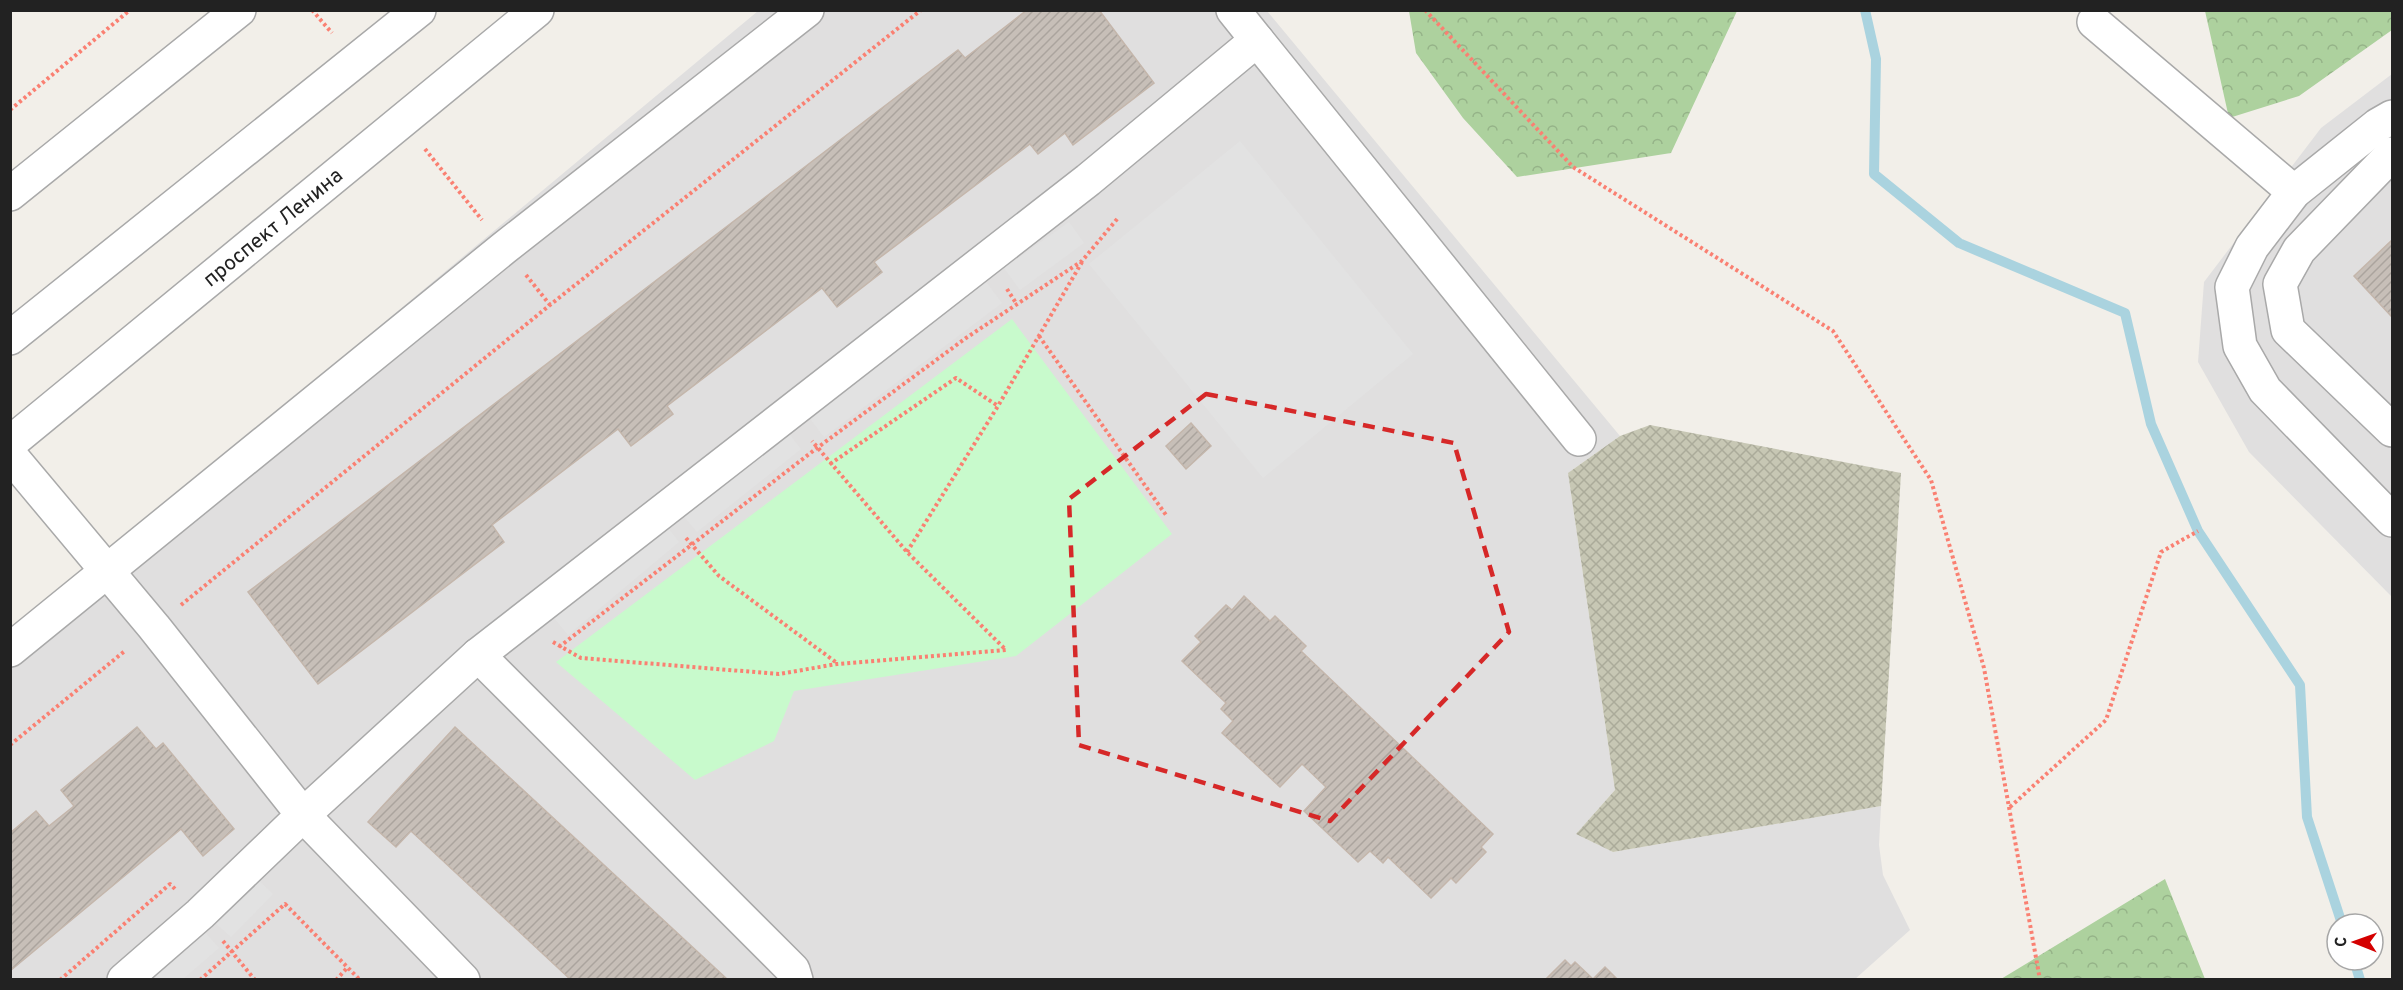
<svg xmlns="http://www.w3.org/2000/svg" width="2403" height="990" font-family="Overpass,sans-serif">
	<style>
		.residential { fill: #e0dfdf }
		.construction { fill: url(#construction-cross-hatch) }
		.forest { fill: url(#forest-crowns) }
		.park { fill: #c8facc }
		.parking { fill: #e2e2e2 }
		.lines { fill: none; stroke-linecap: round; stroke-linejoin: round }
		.stream { stroke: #aad3df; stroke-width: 10 }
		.building { fill: url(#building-hatch); stroke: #c4b6ab; stroke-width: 1.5 }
		.minor-casing { stroke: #a9a9a9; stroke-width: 36 }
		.path { stroke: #fa8072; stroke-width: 4; stroke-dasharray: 3 3; stroke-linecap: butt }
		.minor { stroke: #fff; stroke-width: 33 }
		.marked { fill: none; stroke: #d62828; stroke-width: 4.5; stroke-dasharray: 12 8; stroke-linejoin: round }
		.labels { text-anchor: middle; stroke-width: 6; stroke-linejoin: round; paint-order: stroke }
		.street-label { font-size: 21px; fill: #222; stroke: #fff }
	</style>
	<defs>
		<pattern id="construction-cross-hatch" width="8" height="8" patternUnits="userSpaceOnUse" patternTransform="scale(1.5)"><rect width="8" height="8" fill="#c7c7b4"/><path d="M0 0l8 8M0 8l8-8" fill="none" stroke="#abab9a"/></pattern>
		<pattern id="forest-crowns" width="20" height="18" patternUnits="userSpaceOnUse" patternTransform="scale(1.5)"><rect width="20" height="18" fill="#add19e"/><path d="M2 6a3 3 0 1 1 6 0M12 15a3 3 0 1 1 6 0" fill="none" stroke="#95b388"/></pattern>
		<pattern id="building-hatch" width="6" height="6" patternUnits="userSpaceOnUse" patternTransform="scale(1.5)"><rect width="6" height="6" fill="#c7bfb8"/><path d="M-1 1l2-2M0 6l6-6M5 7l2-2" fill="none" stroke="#aba49e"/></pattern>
	</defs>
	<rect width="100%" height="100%" fill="#f2efe9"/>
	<path class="residential" d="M 758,11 L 1267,11 L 1620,436 L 1568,473 L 1615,790 L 1576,834 L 1613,852 L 1881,806 L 1879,845 L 1883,875 L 1910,930 L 1854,980 L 11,979 L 10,634 Z
		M 2392,74 L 2392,597 L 2249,452 L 2198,362 L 2204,282 L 2321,128 Z"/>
	<path class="construction" d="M 1650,425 L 1901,473 L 1881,806 L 1613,852 L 1576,834 L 1615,790 L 1568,473 L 1620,436 Z"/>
	<path class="forest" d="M 1409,11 L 1409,10 L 1737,11 L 1671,153 L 1517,177 L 1463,118 L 1416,53 Z
		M 2205,11 L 2392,11 L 2392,30 L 2299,96 L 2229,118 Z
		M 2165,879 L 2205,979 L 2001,979 Z"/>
	<path class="park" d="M 1012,319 L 1172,534 L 1016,656 L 794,691 L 774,741 L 695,780 L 556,662 Z"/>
	<path class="parking" d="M 1240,141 L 1413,354 L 1263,478 L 1089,264 Z
		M 1069,222 L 1084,243 L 1020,290 L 1004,268 Z
		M 986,282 L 1002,303 L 824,437 L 808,416 Z
		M 786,430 L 801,449 L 697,532 L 681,513 Z
		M 662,520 L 679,542 L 568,635 L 550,613 Z
		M 256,878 L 273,894 L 231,937 L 213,921 Z
		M 203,930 L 219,948 L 183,979 L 148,980 Z"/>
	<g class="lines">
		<path class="stream" d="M 1865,10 L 1876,59 L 1874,174 L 1959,243 L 2125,313 L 2151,424 L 2198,531 L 2300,685 L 2307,817 L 2342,924
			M 2354,960 L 2360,980"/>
	</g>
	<path class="building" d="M 1027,10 L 1099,10 L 1154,83 L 1073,145 L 1065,133 L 1038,154 L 1030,144 L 874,262 L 882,272 L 837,307 L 822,288 L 667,406 L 673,414 L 631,446 L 618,429 L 492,525 L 504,542 L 318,684 L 248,592 L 958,50 L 965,58 Z
		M 2392,240 L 2392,317 L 2354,276 Z
		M 1191,423 L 1211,446 L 1186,469 L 1166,446 Z
		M 1244,596 L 1270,621 L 1275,616 L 1306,646 L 1301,651 L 1493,834 L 1481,847 L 1486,852 L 1456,883 L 1451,878 L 1431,898 L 1388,857 L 1383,863 L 1370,851 L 1358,862 L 1304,811 L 1326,787 L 1302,764 L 1280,787 L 1222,733 L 1233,721 L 1221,709 L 1226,703 L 1182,661 L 1201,642 L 1195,636 L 1226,605 L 1232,610 Z
		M 137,727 L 156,749 L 163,743 L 234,829 L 203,856 L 181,829 L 10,971 L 10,833 L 36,811 L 49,826 L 74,806 L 61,790 Z
		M 455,727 L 728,980 L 571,980 L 411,831 L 396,847 L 368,822 Z
		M 1565,960 L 1571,966 L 1575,962 L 1593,979 L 1605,967 L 1618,980 L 1545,980 Z"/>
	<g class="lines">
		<defs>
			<g id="minor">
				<path d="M 2094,22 L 2294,192"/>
				<path d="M 1257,40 L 1579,439"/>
				<path d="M 2392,117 L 2378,125 L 2294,192 L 2252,247 L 2232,287 L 2240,346 L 2265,390 L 2392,520"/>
				<path d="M 2392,154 L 2299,250 L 2280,284 L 2288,330 L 2392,430"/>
				<path d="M 10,194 L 239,10"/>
				<path d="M 10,338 L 419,10"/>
				<path id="s1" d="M 10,443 L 537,10"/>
				<path d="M 10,455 L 154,627 L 303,815 L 463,980"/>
				<path d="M 10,650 L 504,248 L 807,10"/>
				<path d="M 478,655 L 793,970 L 796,980"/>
				<path d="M 124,980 L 200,914 L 303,815 L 478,655 L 1088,180 L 1257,40 L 1233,10"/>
			</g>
		</defs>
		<use href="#minor" class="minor-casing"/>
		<path class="path" d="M 312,10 L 332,33
			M 1425,10 L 1573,167 L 1833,331 L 1931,480 L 1984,668 L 2040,980
			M 10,110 L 130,10
			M 425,149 L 482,220
			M 526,275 L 550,305
			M 1007,289 L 1016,303
			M 1039,336 L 1166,515
			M 830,464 L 956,378 L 998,406
			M 686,538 L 719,576 L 837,663
			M 907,552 L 998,406 L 1082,262
			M 181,605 L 550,305 L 921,10
			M 553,642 L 581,658 L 779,674 L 837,664 L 1006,650 L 907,552 L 812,441
			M 559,647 L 817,448 L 966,338 L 1082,261 L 1118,218
			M 10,745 L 126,650
			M 2010,807 L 2106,720 L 2161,552 L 2198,531
			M 223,941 L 255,980
			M 60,980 L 170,884 L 175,889
			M 200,980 L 285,904 L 360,980
			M 336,980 L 348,967"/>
		<use href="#minor" class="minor"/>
	</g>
	<path class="marked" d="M 1206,394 L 1454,443 L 1509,632 L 1330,821 L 1079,745 L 1069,499 Z"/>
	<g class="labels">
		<g class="street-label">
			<text dy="7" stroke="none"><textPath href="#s1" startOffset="340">проспект Ленина</textPath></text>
		</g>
	</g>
	<rect width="2403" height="990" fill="none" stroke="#222222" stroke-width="24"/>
	<g transform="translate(2355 942) rotate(271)"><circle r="28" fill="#ffffff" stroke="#a7a7a7" stroke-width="1.5"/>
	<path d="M0-4.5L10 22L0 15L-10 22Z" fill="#d40000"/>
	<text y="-9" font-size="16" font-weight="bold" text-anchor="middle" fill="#222222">С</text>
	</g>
</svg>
